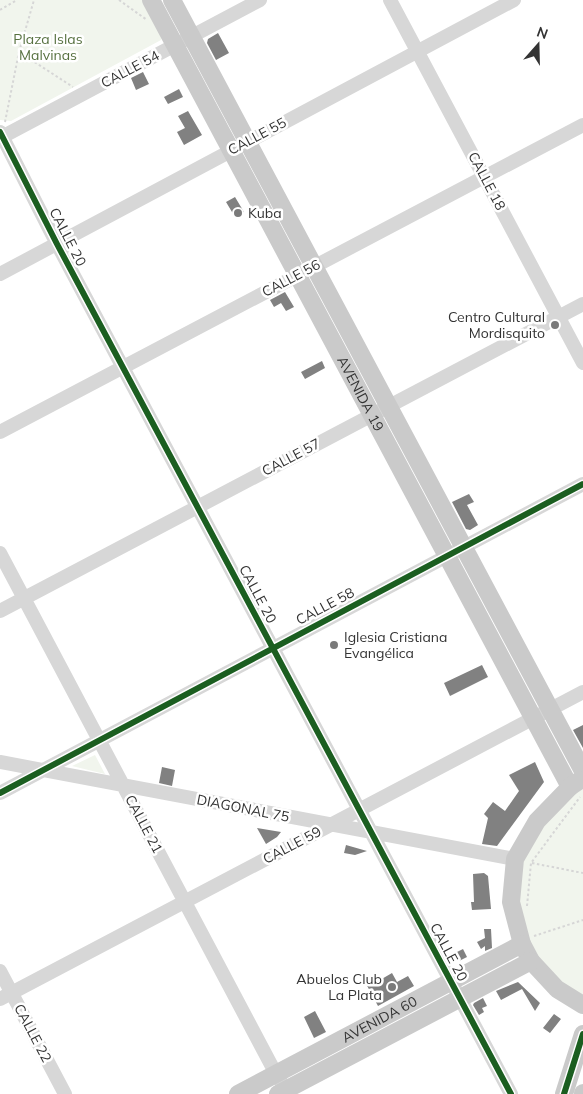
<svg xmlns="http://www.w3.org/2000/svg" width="583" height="1094" font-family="Mulish,sans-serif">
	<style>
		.green { fill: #f1f5ed }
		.building { fill: #818181 }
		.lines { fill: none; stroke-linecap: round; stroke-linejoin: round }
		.path { stroke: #d6d6d6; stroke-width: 2; stroke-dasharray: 2.5 2.5; stroke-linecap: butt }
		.minor { stroke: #d7d7d7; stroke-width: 14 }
		.major { stroke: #cacaca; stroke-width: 18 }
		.cycleway-casing { stroke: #fff; stroke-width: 9 }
		.cycleway { stroke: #1b5e20; stroke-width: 6 }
		.poi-dot { fill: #7a7a7a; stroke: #fff; stroke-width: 2 }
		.labels { text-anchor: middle; stroke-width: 5; stroke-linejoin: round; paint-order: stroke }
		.park-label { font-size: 14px; fill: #56703f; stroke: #fff }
		.street-label { font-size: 14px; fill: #333; stroke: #fff }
		.poi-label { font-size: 14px; fill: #333; stroke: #fff; text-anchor: start }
	</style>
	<rect width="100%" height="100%" fill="#fff"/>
	<path class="green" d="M 0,0 L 147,0 L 164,33 L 161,40 L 11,121 L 0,120 Z
		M 95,755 L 105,774 L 72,766 Z
		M 583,784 L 583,1001 L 533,959 L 522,936 L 515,882 L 534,830 Z"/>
	<path class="building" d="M 218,33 L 229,53 L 216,60 L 207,43 L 208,39 Z
		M 143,72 L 149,84 L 136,90 L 131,78 Z
		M 179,89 L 183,97 L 168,104 L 164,97 Z
		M 188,111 L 202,135 L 184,145 L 177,132 L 185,128 L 178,116 Z
		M 235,197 L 244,212 L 235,217 L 226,202 Z
		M 285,292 L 294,307 L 286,311 L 281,303 L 274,307 L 270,300 Z
		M 322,361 L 325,368 L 305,379 L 301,372 Z
		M 469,494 L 474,502 L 467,505 L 478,525 L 470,530 L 466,529 L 452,502 Z
		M 482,665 L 488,677 L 450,696 L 444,683 Z
		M 583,725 L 583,748 L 573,730 Z
		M 535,762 L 544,782 L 497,846 L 482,844 L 488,818 L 484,814 L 493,802 L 505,811 L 519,791 L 509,775 Z
		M 162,767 L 175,770 L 172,786 L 159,783 Z
		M 257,828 L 281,832 L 277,837 L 266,844 Z
		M 346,845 L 367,851 L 355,855 L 344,853 Z
		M 484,873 L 488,876 L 491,909 L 472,910 L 471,902 L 474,902 L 473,874 Z
		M 484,929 L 491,929 L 492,948 L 485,951 L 485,946 L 481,949 L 477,942 L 485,938 Z
		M 463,949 L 467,957 L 459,961 L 455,953 Z
		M 376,973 L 380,980 L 392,973 L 397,982 L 408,976 L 414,986 L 378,1006 L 364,980 Z
		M 518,982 L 540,1003 L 535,1011 L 522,989 L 501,1000 L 496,991 Z
		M 483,998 L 487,1006 L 482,1008 L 484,1012 L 479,1015 L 473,1005 L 474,1003 Z
		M 315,1011 L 326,1032 L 314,1038 L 304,1017 Z
		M 554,1014 L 561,1019 L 550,1033 L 543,1028 Z"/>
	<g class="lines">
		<path class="path" d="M 119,0 L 147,20
			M 0,10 L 17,0
			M 19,52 L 34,0
			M 5,122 L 19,52 L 73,87
			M 532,863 L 583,873
			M 527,906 L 531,863 L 580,797
			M 534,936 L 583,920"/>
		<path class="minor" d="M 390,0 L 583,363
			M 0,132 L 57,244 L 511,1094
			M 0,138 L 260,0
			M 0,274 L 514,0
			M 0,432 L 583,125
			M 0,553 L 276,1074 L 289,1094
			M 0,611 L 583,304
			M 0,762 L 515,859
			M 0,793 L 583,484
			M 0,971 L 65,1094
			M 0,999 L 583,692"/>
		<g class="major">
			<path id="s1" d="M 151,0 L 570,787"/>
			<path d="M 172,0 L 583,771"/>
			<path d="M 580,780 L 570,787 L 537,821 L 515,859 L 511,902 L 522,944 L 531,961 L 557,989 L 583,1005"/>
			<path id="s2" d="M 238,1094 L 522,944"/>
			<path d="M 278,1094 L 531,961"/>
			<path d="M 564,1094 L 583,1034"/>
			<path d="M 583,1094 L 583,1093"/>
		</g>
		<defs>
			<path id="cycleway" d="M 0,132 L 57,244 L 511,1094
				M 0,793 L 583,484
				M 564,1094 L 583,1034"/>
		</defs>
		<use href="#cycleway" class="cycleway-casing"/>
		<use href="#cycleway" class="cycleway"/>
	</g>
	<g class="poi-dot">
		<circle cx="238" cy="213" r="5"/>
		<circle cx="555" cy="325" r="5"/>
		<circle cx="334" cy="645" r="5"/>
		<circle cx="392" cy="987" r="5"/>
	</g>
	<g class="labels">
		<g class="park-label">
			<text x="48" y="44">Plaza Islas<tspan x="48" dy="16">Malvinas</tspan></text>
		</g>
		<g class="street-label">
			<text transform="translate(130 69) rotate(-28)" y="5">CALLE 54</text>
			<text transform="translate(257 136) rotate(-28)" y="5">CALLE 55</text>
			<text transform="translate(487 181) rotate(62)" y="5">CALLE 18</text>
			<text transform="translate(68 237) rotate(63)" y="5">CALLE 20</text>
			<text transform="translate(291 278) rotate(-28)" y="5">CALLE 56</text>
			<text dy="5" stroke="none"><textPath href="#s1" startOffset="446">AVENIDA 19</textPath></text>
			<text transform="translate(291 457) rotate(-28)" y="5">CALLE 57</text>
			<text transform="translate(258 594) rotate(62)" y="5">CALLE 20</text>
			<text transform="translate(325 606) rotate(-28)" y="5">CALLE 58</text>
			<text transform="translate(243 808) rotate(11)" y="5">DIAGONAL 75</text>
			<text transform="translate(144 824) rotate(62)" y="5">CALLE 21</text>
			<text transform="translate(292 845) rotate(-28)" y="5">CALLE 59</text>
			<text transform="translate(449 952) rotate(62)" y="5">CALLE 20</text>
			<text dy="5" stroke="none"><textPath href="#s2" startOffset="160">AVENIDA 60</textPath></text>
			<text transform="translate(33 1033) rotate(62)" y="5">CALLE 22</text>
		</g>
		<g class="poi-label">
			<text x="248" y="218">Kuba</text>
			<text x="545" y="322" text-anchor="end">Centro Cultural<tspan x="545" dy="16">Mordisquito</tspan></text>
			<text x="344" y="642">Iglesia Cristiana<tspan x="344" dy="16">Evangélica</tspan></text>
			<text x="382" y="984" text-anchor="end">Abuelos Club<tspan x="382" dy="16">La Plata</tspan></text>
		</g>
	</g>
	<g transform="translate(538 45) rotate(20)" stroke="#ffffff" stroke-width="4" paint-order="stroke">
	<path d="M0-4L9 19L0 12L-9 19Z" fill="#333333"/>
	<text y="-8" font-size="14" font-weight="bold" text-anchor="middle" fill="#333333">N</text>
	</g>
</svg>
